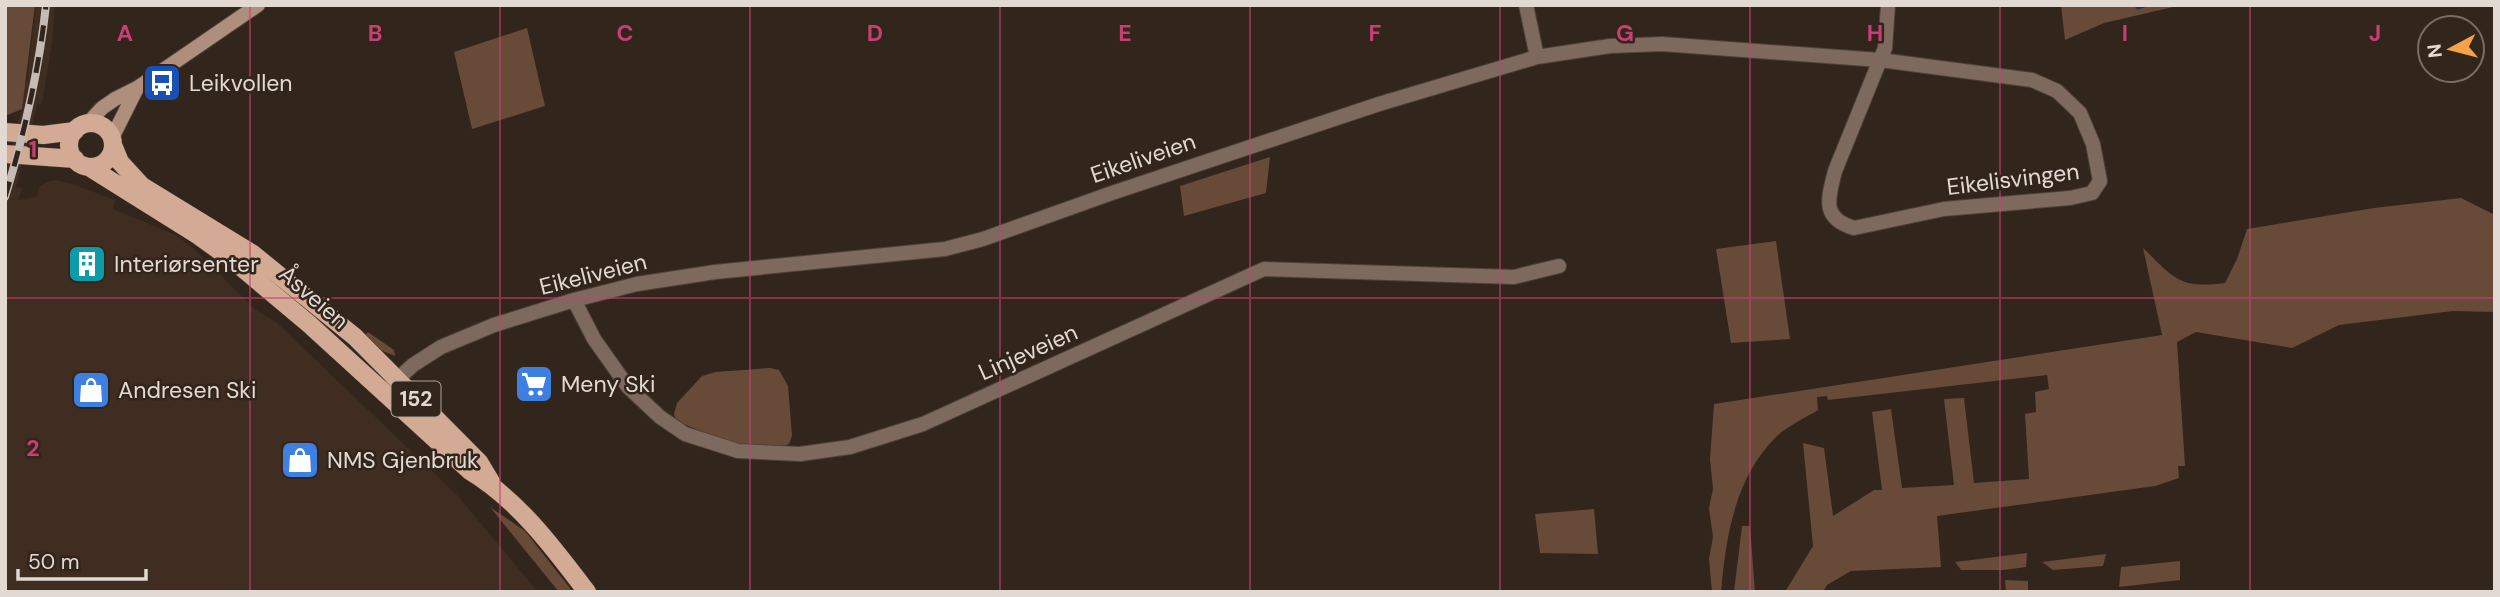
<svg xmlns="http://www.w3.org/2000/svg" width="2500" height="597" font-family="'DM Sans',sans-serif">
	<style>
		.built { fill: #3f2d21 }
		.green { fill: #674a38 }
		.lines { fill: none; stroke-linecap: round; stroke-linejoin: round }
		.stream { stroke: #143d5b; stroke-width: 5 }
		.minor-casing { stroke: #4e4239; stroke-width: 16 }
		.secondary-casing { stroke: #4e4239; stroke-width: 16 }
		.primary-casing { stroke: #4e4239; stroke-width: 19 }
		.minor { stroke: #7d695e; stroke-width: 14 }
		.secondary { stroke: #ae8e7c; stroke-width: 14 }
		.primary { stroke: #d3aa93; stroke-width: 18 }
		.rail-casing { stroke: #c5bbb4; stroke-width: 8 }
		.rail { stroke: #32251c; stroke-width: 5; stroke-dasharray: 16; stroke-linecap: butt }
		.grid { fill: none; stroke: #c83f73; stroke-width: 2; stroke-opacity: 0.55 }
		.labels { text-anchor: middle; stroke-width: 5; stroke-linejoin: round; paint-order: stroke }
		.shield { fill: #32251c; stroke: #ada39c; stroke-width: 2 }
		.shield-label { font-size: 21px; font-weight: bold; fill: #e2d9d3 }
		.poi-label { font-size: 23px; fill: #e2d9d3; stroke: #32251c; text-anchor: start }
		.street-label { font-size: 23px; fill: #e2d9d3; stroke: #32251c }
		.grid-label { font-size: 23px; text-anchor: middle; font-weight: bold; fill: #c83f73; stroke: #32251c; stroke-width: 5; stroke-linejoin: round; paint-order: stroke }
	</style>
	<rect width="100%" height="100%" fill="#32251c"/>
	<path class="built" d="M 36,5 L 55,5 L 52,44 L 42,103 L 37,105 L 16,187 L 22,188 L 18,200 L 36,197 L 39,187 L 47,182 L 56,180 L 72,184 L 115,200 L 113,209 L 176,235 L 194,249 L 256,310 L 275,321 L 457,495 L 538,592 L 5,592 L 5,172 L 23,104 L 19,102 L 21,89 L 27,80 Z"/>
	<path class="green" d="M 5,5 L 35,5 L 22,109 L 5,116 Z
		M 2061,5 L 2182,5 L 2104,23 L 2065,40 Z
		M 527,28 L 545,106 L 472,129 L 454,52 Z
		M 1270,157 L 1266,193 L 1184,216 L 1180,186 Z
		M 2461,198 L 2495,215 L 2495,312 L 2453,311 L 2339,325 L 2292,348 L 2196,332 L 2177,342 L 2185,466 L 2178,466 L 2179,478 L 2155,486 L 1937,516 L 1941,567 L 1851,571 L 1827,585 L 1823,592 L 1785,592 L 1813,546 L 1803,443 L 1824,448 L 1833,516 L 1874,490 L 1882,490 L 1872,412 L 1891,409 L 1902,488 L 1954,485 L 1944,399 L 1964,398 L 1974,483 L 2029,479 L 2025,414 L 2036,412 L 2035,392 L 2049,389 L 2047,375 L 1828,400 L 1827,396 L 1817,397 L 1818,410 C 1805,418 1788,426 1777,436 C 1735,477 1726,536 1721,592 L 1712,592 L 1709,559 L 1713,537 L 1709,508 L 1713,489 L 1710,459 L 1714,404 L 2162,335 L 2143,248 C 2174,278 2179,289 2225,283 L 2237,259 L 2247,229 L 2374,208 Z
		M 1776,241 L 1790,339 L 1731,343 L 1716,249 Z
		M 368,332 L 394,350 L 395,356 L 375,348 L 363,337 Z
		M 770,368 L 779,370 L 788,386 L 792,436 L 789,444 C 760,457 704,434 676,420 L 674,414 L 677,403 L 702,376 L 715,372 Z
		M 490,507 L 525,531 L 573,592 L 559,592 Z
		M 1594,509 L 1598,554 L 1540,553 L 1535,514 Z
		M 1742,526 L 1750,526 L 1755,592 L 1734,592 Z
		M 2027,553 L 2026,567 L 2004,570 L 1961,570 L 1955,562 Z
		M 2106,554 L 2103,566 L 2053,570 L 2042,562 Z
		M 2180,561 L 2180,580 L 2119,587 L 2121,567 Z
		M 2005,580 L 2028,581 L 2028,592 L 2006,592 Z"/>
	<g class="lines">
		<path class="stream" d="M 2138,7 L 2144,5"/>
		<defs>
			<path id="minor" d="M 1526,5 L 1537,57
				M 1880,60 L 2032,80 L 2057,91 L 2080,113 L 2093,144 L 2100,181 L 2092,193 L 2070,198 L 1944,209 L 1854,228 C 1821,218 1828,199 1835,171 Z
				M 574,300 L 594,339 L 628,387 L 660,417 L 685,434 L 738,451 L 800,454 L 850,447 L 923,424 L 1264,269 L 1514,277 L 1559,266
				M 390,386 L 413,365 L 441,347 L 494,325 L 574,300 L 637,284 L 715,272 L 945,249 L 983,239 L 1112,193 L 1379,104 L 1537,57 L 1610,46 L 1662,44 L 1880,60 L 1885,48 L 1888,5"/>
			<path id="secondary" d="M 88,123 L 102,108 L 115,99 L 137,88 L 258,5
				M 112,138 L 137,88"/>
			<path id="primary" d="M69 145a22 22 0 1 1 44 0a22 22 0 1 1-44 0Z
				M 5,132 L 43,135 L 75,131
				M 113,145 L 120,162 L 142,186 L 253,254 L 355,337 L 479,462 L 491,482
				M 5,154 L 75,159
				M 89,167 L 196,234 L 235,262 L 309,324 L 470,471 C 518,500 553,547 587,592"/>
		</defs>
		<use href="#minor" class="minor-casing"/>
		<use href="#secondary" class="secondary-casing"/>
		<use href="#primary" class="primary-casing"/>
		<use href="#minor" class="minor"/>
		<use href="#secondary" class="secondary"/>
		<use href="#primary" class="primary"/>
		<defs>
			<path id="rail" d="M 5,197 C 24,135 39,70 46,5"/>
		</defs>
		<use href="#rail" class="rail-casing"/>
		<use href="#rail" class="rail"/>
	</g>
	<path class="grid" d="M 250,5 L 250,592M 500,5 L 500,592M 750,5 L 750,592M 1000,5 L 1000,592M 1250,5 L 1250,592M 1500,5 L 1500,592M 1750,5 L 1750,592M 2000,5 L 2000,592M 2250,5 L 2250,592M 5,298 L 2495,298"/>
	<defs>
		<symbol id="bus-square" viewBox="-11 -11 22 22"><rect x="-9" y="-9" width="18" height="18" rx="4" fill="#1a4fb4" stroke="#32251c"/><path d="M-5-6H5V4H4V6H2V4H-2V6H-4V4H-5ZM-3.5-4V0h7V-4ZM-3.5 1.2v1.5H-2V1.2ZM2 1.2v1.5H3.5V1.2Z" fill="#fff"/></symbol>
		<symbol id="building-square" viewBox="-11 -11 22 22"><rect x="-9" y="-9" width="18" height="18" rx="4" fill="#0f9aa8" stroke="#32251c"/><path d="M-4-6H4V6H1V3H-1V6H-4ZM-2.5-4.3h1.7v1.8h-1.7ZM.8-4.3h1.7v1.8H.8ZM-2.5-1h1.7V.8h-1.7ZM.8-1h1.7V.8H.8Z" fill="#fff"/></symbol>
		<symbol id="supermarket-square" viewBox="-11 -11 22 22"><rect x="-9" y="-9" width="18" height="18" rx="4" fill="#3f7fe0" stroke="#32251c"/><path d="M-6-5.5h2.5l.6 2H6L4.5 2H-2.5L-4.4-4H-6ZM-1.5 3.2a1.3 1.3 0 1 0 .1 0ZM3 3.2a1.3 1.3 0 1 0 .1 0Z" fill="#fff"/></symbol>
		<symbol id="shop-square" viewBox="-11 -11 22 22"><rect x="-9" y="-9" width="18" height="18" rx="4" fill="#3f7fe0" stroke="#32251c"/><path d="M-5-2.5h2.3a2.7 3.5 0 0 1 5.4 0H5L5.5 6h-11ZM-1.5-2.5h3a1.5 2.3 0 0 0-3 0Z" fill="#fff"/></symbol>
	</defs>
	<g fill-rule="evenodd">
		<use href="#bus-square" x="140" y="61" width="44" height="44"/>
		<use href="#building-square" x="65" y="242" width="44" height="44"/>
		<use href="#supermarket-square" x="512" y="362" width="44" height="44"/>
		<use href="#shop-square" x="69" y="368" width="44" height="44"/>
		<use href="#shop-square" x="278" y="438" width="44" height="44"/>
	</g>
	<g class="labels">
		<rect class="shield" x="391.5" y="381.5" width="49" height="35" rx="5"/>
		<g class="shield-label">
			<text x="416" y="406">152</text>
		</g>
		<g class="poi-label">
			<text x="189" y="91">Leikvollen</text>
			<text x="114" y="272">Interiørsenter</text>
			<text x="561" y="392">Meny Ski</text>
			<text x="118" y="398">Andresen Ski</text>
			<text x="327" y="468">NMS Gjenbruk</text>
		</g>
		<g class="street-label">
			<text transform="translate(1143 158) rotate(-19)" y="8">Eikeliveien</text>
			<text transform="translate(2013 179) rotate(-7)" y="8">Eikelisvingen</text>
			<text transform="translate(593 274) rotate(-14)" y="8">Eikeliveien</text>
			<text transform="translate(314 297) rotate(41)" y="8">Åsveien</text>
			<text transform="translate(1028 352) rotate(-24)" y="8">Linjeveien</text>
		</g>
	</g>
	<g class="grid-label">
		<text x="125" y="41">A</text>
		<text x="375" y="41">B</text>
		<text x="625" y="41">C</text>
		<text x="875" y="41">D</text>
		<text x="1125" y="41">E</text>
		<text x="1375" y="41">F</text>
		<text x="1625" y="41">G</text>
		<text x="1875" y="41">H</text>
		<text x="2125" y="41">I</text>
		<text x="2375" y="41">J</text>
		<text x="33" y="157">1</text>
		<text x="33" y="456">2</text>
	</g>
	<rect width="2500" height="597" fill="none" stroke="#e2d9d3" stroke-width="14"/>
	<g transform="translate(2451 49) rotate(263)"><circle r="33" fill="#32251c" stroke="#786d65" stroke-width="2"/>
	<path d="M0-5L12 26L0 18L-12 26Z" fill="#f7a248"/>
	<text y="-10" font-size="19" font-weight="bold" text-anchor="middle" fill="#e2d9d3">N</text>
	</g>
	<path d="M18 569v10h128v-10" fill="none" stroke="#e2d9d3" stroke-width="3.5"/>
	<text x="28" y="569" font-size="21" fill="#e2d9d3" stroke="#32251c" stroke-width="5" paint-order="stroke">50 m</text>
</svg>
